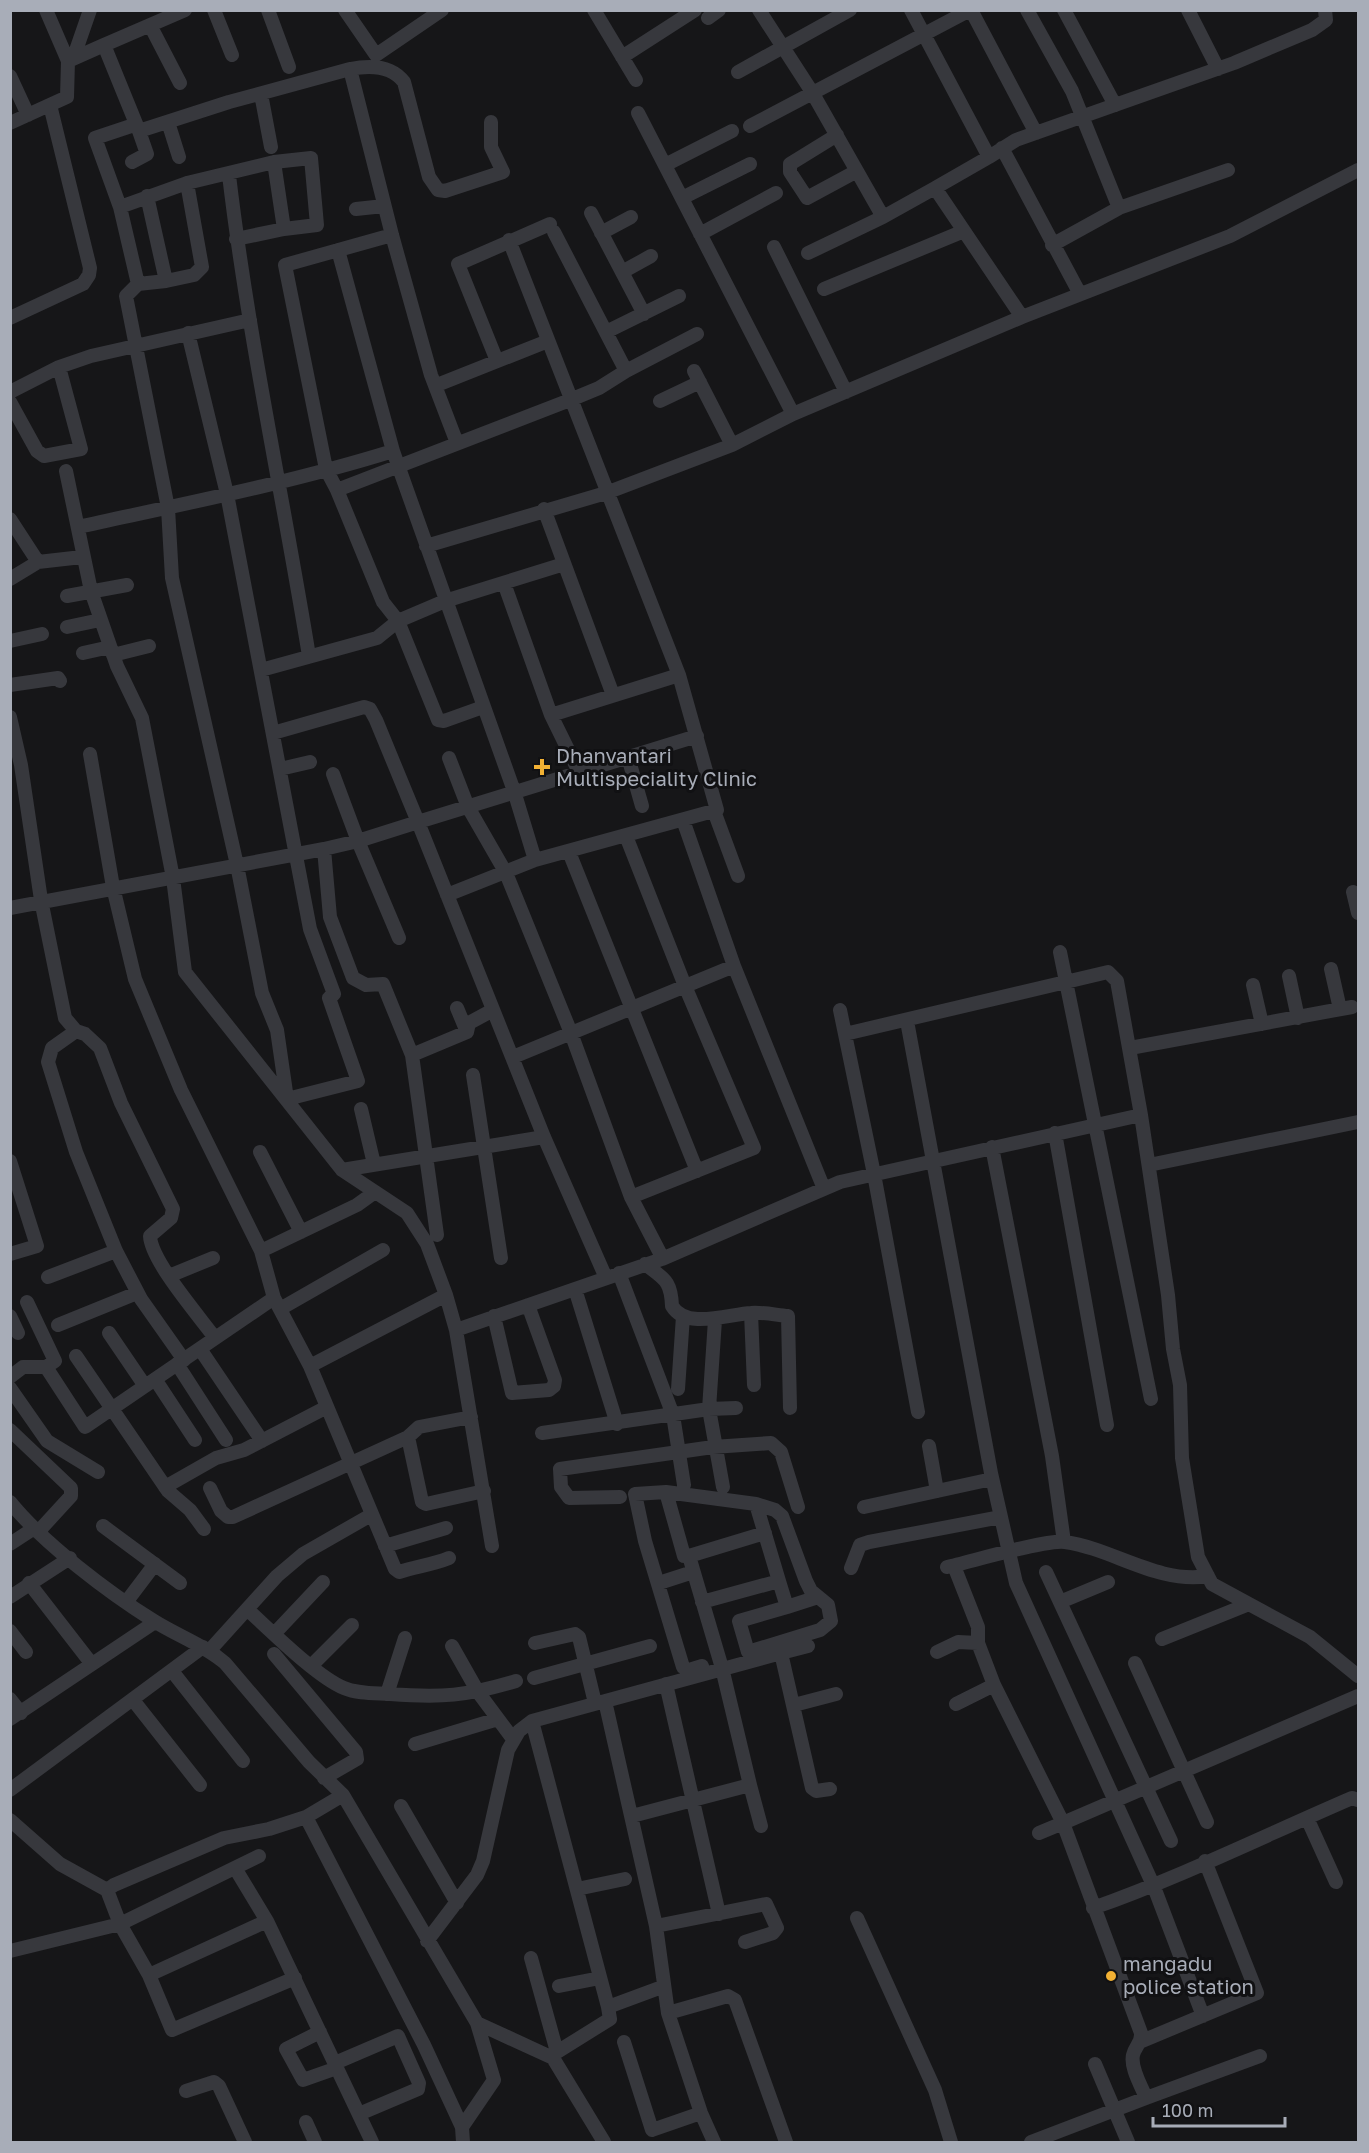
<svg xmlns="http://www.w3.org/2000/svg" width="1369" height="2153" font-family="'Golos Text',sans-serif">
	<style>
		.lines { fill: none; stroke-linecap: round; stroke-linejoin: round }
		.minor { stroke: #37383d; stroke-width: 14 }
		.poi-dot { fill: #f2b134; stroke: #111113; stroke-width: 2 }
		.labels { text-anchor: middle; stroke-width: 6; stroke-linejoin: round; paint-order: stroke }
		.poi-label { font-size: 20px; fill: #a8adb8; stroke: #111113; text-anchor: start }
	</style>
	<rect width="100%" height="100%" fill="#161618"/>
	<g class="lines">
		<path class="minor" d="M 46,10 L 68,61 L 104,45 L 139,131 L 229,102 L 350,69 C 370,65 392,66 404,82 L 429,177 L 438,190 L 445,191 L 503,172 L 491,147 L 491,122
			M 214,10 L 232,55
			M 268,10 L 289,67
			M 345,10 L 376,55 L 442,10
			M 594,10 L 636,80
			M 759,10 L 812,92 L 883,217
			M 971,10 L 1036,133
			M 1027,10 L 1072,91 L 1119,208
			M 1064,10 L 1115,105
			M 1188,10 L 1218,69
			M 708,18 L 719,10
			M 150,25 L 180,83
			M 104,45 L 185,10
			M 622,57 L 695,10
			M 73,59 L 90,10
			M 350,69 L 392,235 L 431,375 L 457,443
			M 738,72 L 850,10
			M 10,76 L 28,115
			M 261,94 L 271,147
			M 638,113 L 793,414
			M 168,122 L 179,157
			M 10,123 L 67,97 L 68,61
			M 134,125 L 95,138 L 120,207 L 138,284 L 126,296 L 168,508 L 172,578 L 237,865 L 262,993 L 277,1030 L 287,1099
			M 750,126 L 970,10
			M 837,135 L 790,164 L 790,172 L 807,198 L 857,171
			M 1002,148 L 1080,294
			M 989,157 L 1016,140 L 1234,63 L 1312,30 L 1326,20 L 1325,10
			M 132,162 L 147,154 L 139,131
			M 665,165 L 732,131
			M 229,175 C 248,336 283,496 309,656
			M 682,198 L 750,164
			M 120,207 L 187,183 L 274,162 L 311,158 L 317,225 L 284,229 L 274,162
			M 356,209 L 384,206
			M 591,213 L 644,314
			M 601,233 L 631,217
			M 700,234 L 776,193
			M 236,239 L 284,229
			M 1052,245 L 1119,208 L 1228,170
			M 774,247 L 846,392
			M 338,250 L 393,451 L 514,791 L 535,860
			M 808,253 L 883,217 L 935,188
			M 622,272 L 651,256
			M 166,281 L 194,275 L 202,267 L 187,183
			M 138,284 L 166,281 L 147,196
			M 824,289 L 964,231
			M 1022,317 L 1230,236 L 1358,170
			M 10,318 L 83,284 L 89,275 L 90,268 L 50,105
			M 606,332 L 679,296
			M 188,333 L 227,494 L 310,929 L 334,994 L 329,998 L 358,1081 L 287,1099
			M 497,361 L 458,264 L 550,224
			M 626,371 L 697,334
			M 694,371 L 732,445
			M 437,385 L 548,341
			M 10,392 L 59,367 L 91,356 L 250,320
			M 660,401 L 700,382
			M 10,402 L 37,451 L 44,456 L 81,449 L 59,367
			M 66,471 L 91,591 L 117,666 L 142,718 L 173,878 L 185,972 L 342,1170 L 407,1213 L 427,1244 L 446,1295 L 456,1330 L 492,1546
			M 337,490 L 326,469 L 285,265 L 392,235
			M 544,509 L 613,695
			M 10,519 L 38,562
			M 78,527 C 183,504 290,483 393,451
			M 426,546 L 606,493 L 732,445 L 793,414 L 1022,317 L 935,188 L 989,157 L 911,10
			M 10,579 L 38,562 L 82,557
			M 504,583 L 551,715 L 579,772
			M 67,596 L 127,585
			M 67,627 L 100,620
			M 10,641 L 42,634
			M 83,653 L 110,647
			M 113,655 L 149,646
			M 261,670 L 377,638 L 398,621 L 383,602 L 337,490 L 570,400 L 599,388 L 626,371 L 554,232
			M 10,685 L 58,678 L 60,681
			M 483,707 L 444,721 L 438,720 L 398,621 L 445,601 L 564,564
			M 551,715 L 679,675
			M 10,717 L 21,765 L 41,900 L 65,1018 L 76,1031 L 85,1034 L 100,1048 L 121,1103 L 173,1209 L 171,1218 L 150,1236 C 151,1261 199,1316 215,1338
			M 273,733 L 364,707 L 370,709 L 376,720 L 418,822 L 697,736
			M 90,754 L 113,887 L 135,979 L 181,1090 L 261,1251 L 274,1298 L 310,1366 L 395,1569 L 399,1572 C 417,1566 432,1565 449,1558
			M 628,757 L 642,806
			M 449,758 L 468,807 L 506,873 L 571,1033 L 631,1197 L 662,1257
			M 280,769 L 310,762
			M 714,811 L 738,876
			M 626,836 L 685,986 L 754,1148 L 631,1197
			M 324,849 L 358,841 L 333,774
			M 569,852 L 697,1171
			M 1353,892 L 1358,913
			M 447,895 L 535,860 L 717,810 L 679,675 L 509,240
			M 10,908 L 324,849 L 330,917 L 353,978 L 366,985 L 383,984 L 412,1055 L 437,1235
			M 399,938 L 358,841 L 418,822 L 544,1137 L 606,1278
			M 1060,952 L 1151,1399
			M 734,966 L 824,1189
			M 1331,969 L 1340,1009
			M 1289,976 L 1298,1018
			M 1253,985 L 1262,1024
			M 457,1008 L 467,1032
			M 840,1010 L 874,1174 L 918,1412
			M 907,1021 L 991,1473 L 1016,1583 L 1154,1887 L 1203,2016
			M 76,1031 L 52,1048 L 48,1062 L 76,1152 L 116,1251 L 141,1299 L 184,1360
			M 845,1034 L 1108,972 L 1117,981 L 1141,1115
			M 1130,1048 L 1352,1007
			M 412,1055 L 467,1032 L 469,1023 L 493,1010
			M 513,1057 L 734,966 L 683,820
			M 473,1075 L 501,1258
			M 361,1109 L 374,1164
			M 1055,1133 L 1107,1425
			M 992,1147 L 1052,1456 L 1064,1542
			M 260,1152 L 301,1232
			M 10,1161 L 37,1246 L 10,1254
			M 1149,1165 L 1358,1122
			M 342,1170 L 544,1137
			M 261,1251 L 357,1205 L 375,1192
			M 645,1264 C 664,1279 671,1280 672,1306 C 686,1330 729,1314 751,1313 C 763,1312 776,1315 788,1316 L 790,1408
			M 619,1273 L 673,1415 L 684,1485
			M 169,1276 L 213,1258
			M 48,1277 L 116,1251
			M 575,1289 L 617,1424
			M 27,1302 L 55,1361 L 46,1367 L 85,1427 L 274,1298
			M 280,1309 L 383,1250
			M 751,1313 L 754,1385
			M 10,1316 L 18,1333
			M 494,1316 L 512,1393 L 549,1390 L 554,1386 L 555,1380 L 528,1305
			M 715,1320 L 709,1409 L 723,1487
			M 58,1325 L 137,1293
			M 456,1330 L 662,1259 L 840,1182 L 1141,1115 L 1168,1295 L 1173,1349 L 1180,1385 L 1182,1458 L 1198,1557 L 1212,1584 L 1310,1637 L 1358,1676
			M 109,1333 L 145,1386
			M 200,1349 L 262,1441
			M 76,1356 L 168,1491 L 190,1510 L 204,1529
			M 177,1364 L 226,1440
			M 310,1366 L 446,1295
			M 10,1377 L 23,1367 L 46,1367
			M 155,1379 L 195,1440
			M 10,1388 L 47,1441 L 98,1472
			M 678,1389 L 683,1316
			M 471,1417 L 419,1427 L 408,1437 L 422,1502 L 426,1504 L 484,1491
			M 10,1430 L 71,1488 L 71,1496 L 38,1532
			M 542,1433 L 709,1409 L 736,1408
			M 929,1446 L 937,1491
			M 165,1487 L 216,1458 L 244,1450 L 327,1407
			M 210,1488 L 221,1511 L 228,1517 L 233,1517 L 408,1437
			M 620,1497 L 569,1498 L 561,1487 L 560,1469 L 713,1447 L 771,1443 L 781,1452 L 798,1507
			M 10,1502 C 43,1543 109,1593 154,1621 C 178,1636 204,1645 225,1663 L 309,1762 L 343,1795 L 477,2023 L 553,2058 L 604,2142
			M 756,1504 L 775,1510 L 782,1516 L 806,1581 L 811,1591 L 828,1605 L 831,1621 L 820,1630 L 748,1652 L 739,1621 L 787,1607
			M 864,1507 L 992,1479
			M 103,1526 L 180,1583
			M 10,1544 L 33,1529
			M 385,1546 L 446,1528
			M 689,1556 L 765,1533
			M 954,1566 L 978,1627 L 978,1643
			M 947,1567 C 970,1562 1046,1539 1065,1542 C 1114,1549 1157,1584 1208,1576
			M 851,1568 L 860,1545 L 869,1542 L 1001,1517
			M 1046,1572 L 1171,1841
			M 29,1583 L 91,1663
			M 659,1583 L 693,1572
			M 10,1597 L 70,1558
			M 127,1601 L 155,1564
			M 702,1602 L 779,1581 L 787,1607 L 818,1597
			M 1060,1602 L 1108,1582
			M 248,1610 C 271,1631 317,1677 344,1688 C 358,1694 375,1693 390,1694 C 442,1698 466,1696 516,1681
			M 10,1631 L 26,1652
			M 274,1634 L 323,1582
			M 1162,1639 L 1249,1604
			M 535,1643 L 575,1634 L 579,1637 L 595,1703
			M 452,1646 L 478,1692 L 513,1739
			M 210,1650 L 277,1576 L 303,1554 L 371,1515
			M 937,1652 L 958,1642 L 978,1643 L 994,1685 L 1063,1823 L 1039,1833
			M 781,1653 L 808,1646
			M 274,1654 L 356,1752 L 357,1759 L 324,1778
			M 1135,1663 L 1207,1822
			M 312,1665 L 352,1625
			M 702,1666 L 689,1670 L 683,1667 L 645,1541 L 635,1494 L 666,1492 L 756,1504 L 779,1581
			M 172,1671 L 243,1761
			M 534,1678 L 650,1646
			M 666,1684 L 719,1914
			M 387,1694 L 405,1638
			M 10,1699 L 21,1713
			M 133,1700 L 200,1785
			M 605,1701 L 656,1926 L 668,2013 L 701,2113 L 714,2142
			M 956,1704 L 994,1685
			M 794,1705 L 836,1694
			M 10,1719 L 155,1622
			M 532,1721 L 608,2007
			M 415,1744 L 498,1719
			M 750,1785 L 761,1826
			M 10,1790 L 203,1647
			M 401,1806 L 457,1903
			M 632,1816 L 750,1785 L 722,1668 L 689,1556 L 684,1556 L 666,1492
			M 306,1817 L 424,2045 L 462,2127 L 463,2142
			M 1307,1818 L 1336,1882
			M 10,1820 L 60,1864 L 107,1890
			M 259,1856 L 120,1924 L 149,1975 L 172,2030 L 295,1978
			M 235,1868 L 267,1921 L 372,2142
			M 577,1889 L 625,1879
			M 1093,1908 C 1181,1877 1266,1835 1352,1798 L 1358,1800
			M 857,1918 L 935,2090 L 951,2142
			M 656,1926 L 766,1904 L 777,1928 L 773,1933 L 745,1942
			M 427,1941 L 477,1875 L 483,1861 L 508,1750 L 519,1731 L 532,1721 L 781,1653 L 812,1788 L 816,1791 L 830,1789
			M 10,1951 L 120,1924 L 107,1890 L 114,1885 L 224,1838 L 269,1829 L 306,1817 L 343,1795
			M 531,1958 L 557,2052
			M 149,1975 L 267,1921
			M 559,1986 L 600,1978
			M 668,2013 L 728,1996 L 735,2000 L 786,2142
			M 320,2032 L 286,2049 L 303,2080 L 337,2068
			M 1142,2041 L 1257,1993 L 1205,1861
			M 624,2042 L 652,2130 L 701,2113
			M 553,2058 L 557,2052 L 610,2019 L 608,2007 L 662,1987
			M 335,2063 L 398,2036 L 419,2083 L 418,2089 L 359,2114
			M 1095,2064 L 1128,2142
			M 186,2091 L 214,2082 L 219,2086 L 245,2142
			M 1146,2098 L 1260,2056
			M 306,2122 L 315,2142
			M 462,2127 L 494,2080 L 477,2023
			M 1031,2142 L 1146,2098 C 1142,2087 1130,2068 1133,2055 C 1135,2046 1142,2043 1141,2033 L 1063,1823 L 1358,1696"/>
	</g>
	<g class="poi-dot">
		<path d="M539 758h6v6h6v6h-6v6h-6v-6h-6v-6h6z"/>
		<circle cx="1111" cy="1976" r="6"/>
	</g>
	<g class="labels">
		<g class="poi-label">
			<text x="556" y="763">Dhanvantari<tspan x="556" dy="23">Multispeciality Clinic</tspan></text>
			<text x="1123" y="1971">mangadu<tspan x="1123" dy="23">police station</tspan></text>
		</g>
	</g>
	<rect width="1369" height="2153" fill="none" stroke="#a8adb8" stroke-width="24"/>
	<path d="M1153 2117v9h132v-9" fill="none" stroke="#a8adb8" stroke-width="3"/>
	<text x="1162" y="2117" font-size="18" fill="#a8adb8" stroke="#111113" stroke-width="4.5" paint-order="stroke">100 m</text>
</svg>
